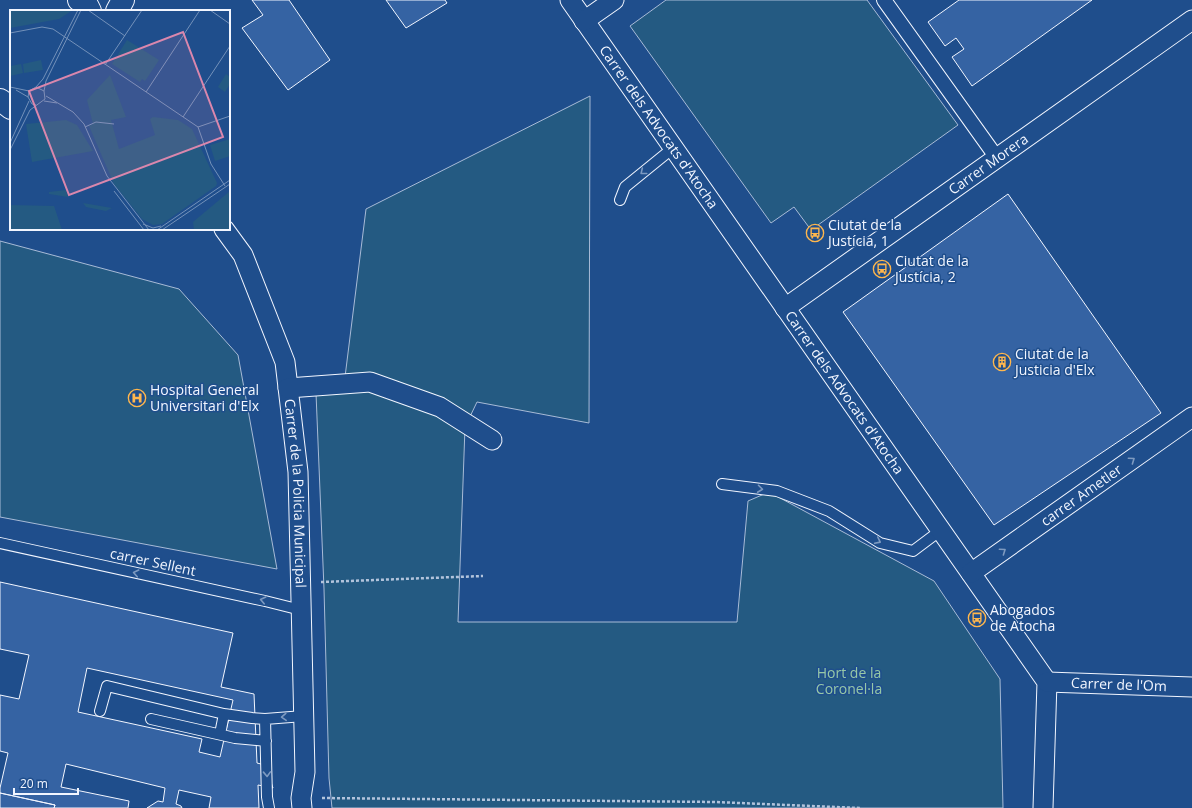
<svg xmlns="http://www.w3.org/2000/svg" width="1192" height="808" font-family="'Open Sans',sans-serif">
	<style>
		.green { fill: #245a82; stroke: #a8bbd7 }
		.building { fill: #3563a3; stroke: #f2f6ff; fill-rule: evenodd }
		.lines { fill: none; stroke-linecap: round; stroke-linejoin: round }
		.service-casing { stroke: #f2f6ff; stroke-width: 12 }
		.pedestrian-casing { stroke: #f2f6ff; stroke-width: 16 }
		.minor-casing { stroke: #f2f6ff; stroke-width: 21 }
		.secondary-casing { stroke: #f2f6ff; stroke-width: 24 }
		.path { stroke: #b3c4dc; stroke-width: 2.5; stroke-dasharray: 3 2; stroke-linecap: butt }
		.service { stroke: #1f4e8c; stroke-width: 10 }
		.pedestrian { stroke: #1f4e8c; stroke-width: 14 }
		.minor { stroke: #1f4e8c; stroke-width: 19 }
		.secondary { stroke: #1f4e8c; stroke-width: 22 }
		.oneway { stroke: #7e9ac0 }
		.labels { text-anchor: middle; stroke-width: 3; stroke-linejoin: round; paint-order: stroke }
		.street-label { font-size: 14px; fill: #f2f6ff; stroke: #1f4e8c }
		.poi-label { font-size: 14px; fill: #f2f6ff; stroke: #1f4e8c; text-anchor: start }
		.park-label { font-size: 14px; fill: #97c8a6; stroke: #1f4e8c }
		.inset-road { fill: none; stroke: #7391ba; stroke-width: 1 }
		.view { fill: #da87ad; fill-opacity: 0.15; stroke: #da87ad; stroke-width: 2 }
		.inset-edge { fill: none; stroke: #f2f6ff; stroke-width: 2 }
	</style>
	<rect width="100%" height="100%" fill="#1f4e8c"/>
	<path class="green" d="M 666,0 L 867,0 L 958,125 L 811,230 L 794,207 L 771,223 L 630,26 Z
		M 590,96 L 589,423 L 477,402 L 465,427 L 458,622 L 737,622 L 748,501 L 769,492 L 934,581 L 1000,679 L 1003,808 L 332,808 L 329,778 L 324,589 L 316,393 L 344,385 L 366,209 Z
		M 0,241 L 179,289 L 238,355 L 277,569 L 0,517 Z"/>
	<path class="building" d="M 252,0 L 289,0 L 330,60 L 288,90 L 242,28 L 263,15 Z
		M 386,0 L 445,0 L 447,3 L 406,28 Z
		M 959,0 L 1092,0 L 972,86 L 952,57 L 964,49 L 956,38 L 945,46 L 928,22 Z
		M 1008,194 L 1161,413 L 994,525 L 843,312 Z
		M 0,582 L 233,633 L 221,687 L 254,694 L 257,763 L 265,765 L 273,788 L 258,785 L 259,808 L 209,808 L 211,797 L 179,790 L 176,804 L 181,806 L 182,808 L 147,808 L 158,801 L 163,802 L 165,788 L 66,764 L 61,787 L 129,801 L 128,808 L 54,808 L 55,805 L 0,793 L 0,788 L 8,753 L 0,751 L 0,695 L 19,699 L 29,655 L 0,649 ZM 87,668 L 233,700 L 220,757 L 199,752 L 202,739 L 78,712 Z
		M 0,793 L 55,805 L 54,808 L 0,808 Z"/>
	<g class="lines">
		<defs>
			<path id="service" d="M 620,200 L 625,187 L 673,148
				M 722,484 L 777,491 L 829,511 L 880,543 L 913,551 L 941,530
				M 0,543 L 265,601 L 301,610
				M 100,711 L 107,686 L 224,714 L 252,718 L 265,719 L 304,716
				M 151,719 L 235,738 L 266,741
				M 265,719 L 267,797 L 269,808
				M 220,734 L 224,714"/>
			<path id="pedestrian" d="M 884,0 L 997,158"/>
			<g id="minor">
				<path id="s1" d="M 570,0 L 1047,682 L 1043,808"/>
				<path d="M 584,21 L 614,0"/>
				<path id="s2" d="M 224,229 L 243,255 L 285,362 L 298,472 L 305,772 L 301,798 L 302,808"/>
				<path id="s3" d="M 785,308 L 1192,20"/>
				<path d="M 288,388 L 370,382 L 440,407 L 492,440"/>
				<path id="s4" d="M 971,573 L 1192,417"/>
				<path id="s5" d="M 1047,682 L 1192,687"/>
			</g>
			<path id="secondary" d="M 79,0 L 87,5 L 90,11
				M 117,11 L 123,0
				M 0,100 L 11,108"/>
		</defs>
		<use href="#service" class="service-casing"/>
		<use href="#pedestrian" class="pedestrian-casing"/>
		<use href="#minor" class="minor-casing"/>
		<use href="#secondary" class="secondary-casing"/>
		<path class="path" d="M 321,582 L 483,576
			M 322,798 L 715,802 L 860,808"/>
		<use href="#service" class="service"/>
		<use href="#pedestrian" class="pedestrian"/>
		<use href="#minor" class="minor"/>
		<use href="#secondary" class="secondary"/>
	</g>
	<defs><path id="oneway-chevron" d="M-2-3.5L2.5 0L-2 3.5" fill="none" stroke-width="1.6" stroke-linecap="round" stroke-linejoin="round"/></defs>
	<g class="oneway">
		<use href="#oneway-chevron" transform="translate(643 172) rotate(141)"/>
		<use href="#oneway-chevron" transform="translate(1132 460) rotate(-35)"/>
		<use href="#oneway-chevron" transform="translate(760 489) rotate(7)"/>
		<use href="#oneway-chevron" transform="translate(878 541) rotate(26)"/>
		<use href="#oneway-chevron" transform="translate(1003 551) rotate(-35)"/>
		<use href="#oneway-chevron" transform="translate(136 573) rotate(-168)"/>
		<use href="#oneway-chevron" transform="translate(263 600) rotate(-167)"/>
		<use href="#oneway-chevron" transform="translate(284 717) rotate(177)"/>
		<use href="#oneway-chevron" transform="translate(267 774) rotate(88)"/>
	</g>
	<defs>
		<symbol id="bus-ring" viewBox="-11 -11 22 22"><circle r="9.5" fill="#1f4e8c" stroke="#ffb74d" stroke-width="1.5"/><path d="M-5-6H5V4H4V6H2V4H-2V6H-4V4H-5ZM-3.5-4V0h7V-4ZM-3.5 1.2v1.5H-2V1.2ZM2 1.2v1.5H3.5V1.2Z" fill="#ffb74d"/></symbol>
		<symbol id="building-ring" viewBox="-11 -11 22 22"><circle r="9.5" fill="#1f4e8c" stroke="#ffb74d" stroke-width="1.5"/><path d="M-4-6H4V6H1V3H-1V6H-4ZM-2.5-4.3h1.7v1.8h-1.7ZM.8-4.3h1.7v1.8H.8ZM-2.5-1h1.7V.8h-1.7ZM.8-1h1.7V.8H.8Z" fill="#ffb74d"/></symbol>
		<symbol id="hospital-ring" viewBox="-11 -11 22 22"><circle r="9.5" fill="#1f4e8c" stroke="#ffb74d" stroke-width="1.5"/><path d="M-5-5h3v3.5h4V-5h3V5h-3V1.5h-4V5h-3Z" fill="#ffb74d"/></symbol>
	</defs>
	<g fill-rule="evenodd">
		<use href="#bus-ring" x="805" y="223" width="20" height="20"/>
		<use href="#bus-ring" x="872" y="259" width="20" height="20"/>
		<use href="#building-ring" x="992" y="352" width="20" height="20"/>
		<use href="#hospital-ring" x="127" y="388" width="20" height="20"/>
		<use href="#bus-ring" x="967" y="608" width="20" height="20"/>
	</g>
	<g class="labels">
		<g class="street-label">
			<text dy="5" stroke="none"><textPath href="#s1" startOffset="155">Carrer dels Advocats d'Atocha</textPath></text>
			<text dy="5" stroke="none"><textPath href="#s3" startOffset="249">Carrer Morera</textPath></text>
			<text dy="5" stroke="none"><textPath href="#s1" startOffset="479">Carrer dels Advocats d'Atocha</textPath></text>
			<text dy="5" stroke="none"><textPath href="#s2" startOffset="279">Carrer de la Policia Municipal</textPath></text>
			<text dy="5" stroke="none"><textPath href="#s4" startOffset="135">carrer Ametler</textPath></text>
			<text transform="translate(153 562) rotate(12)" y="5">carrer Sellent</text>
			<text dy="5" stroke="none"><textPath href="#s5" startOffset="72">Carrer de l'Om</textPath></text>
		</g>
		<g class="poi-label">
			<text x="828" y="230">Ciutat de la<tspan x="828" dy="16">Justícia, 1</tspan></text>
			<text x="895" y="266">Ciutat de la<tspan x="895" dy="16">Justícia, 2</tspan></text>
			<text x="1015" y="359">Ciutat de la<tspan x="1015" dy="16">Justicia d'Elx</tspan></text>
			<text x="150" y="395">Hospital General<tspan x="150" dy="16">Universitari d'Elx</tspan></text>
			<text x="990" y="615">Abogados<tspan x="990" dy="16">de Atocha</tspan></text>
		</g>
		<g class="park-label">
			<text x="849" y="678">Hort de la<tspan x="849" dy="16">Coronel·la</tspan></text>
		</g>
	</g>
	<g transform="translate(10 10)">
		<rect width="220" height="220" fill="#1f4e8c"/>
		<path d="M 0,0 L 63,0 L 49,9 L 0,18 ZM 117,30 L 149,50 L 135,71 L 132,69 L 130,72 L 102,54 ZM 31,50 L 33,60 L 14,63 L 13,54 ZM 11,54 L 13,63 L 0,66 L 0,56 ZM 216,64 L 220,67 L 220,74 L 215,82 L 208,77 ZM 100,65 L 116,107 L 101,110 L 109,139 L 145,125 L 140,109 L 143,107 L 168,110 L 182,119 L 207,173 L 206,176 L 152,214 L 143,215 L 132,209 L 104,174 L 79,116 L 83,114 L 77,90 ZM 56,110 L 67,115 L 83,141 L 22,152 L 16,114 ZM 220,129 L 220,146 L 205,151 L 200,135 ZM 56,180 L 58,187 L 39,184 L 39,182 ZM 220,181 L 220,220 L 184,220 L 183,212 ZM 73,193 L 102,198 L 96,201 L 76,197 ZM 0,195 L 44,196 L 52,220 L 0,220 Z" fill="#245a82"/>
		<path class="inset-road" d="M 78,0 L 115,26M 200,0 L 220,14M 0,23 L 32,17 L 43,19 L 188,117 L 201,154 L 215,176M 95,55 L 132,0M 0,77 L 19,81M 26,77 L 33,69 L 68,0M 6,80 L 18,87M 34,81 L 36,71 L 71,0M 136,82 L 190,0M 36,86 L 63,102 L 74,114 L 97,166 L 139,220M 34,91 L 47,93M 173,107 L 220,36M 75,117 L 86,112 L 104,114M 188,117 L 220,106M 0,133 L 19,91M 0,140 L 20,100 L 35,89 L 34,81 L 26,77 L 19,81 L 18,87 L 22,94 L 26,95M 104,181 L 134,220M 133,214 L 143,218 L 151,216M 147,220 L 220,170M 152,220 L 220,174"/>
		<path class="view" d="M 173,22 L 213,127 L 59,185 L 19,81 Z"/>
		<rect width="220" height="220" class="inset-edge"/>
	</g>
	<path d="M14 788v6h64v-6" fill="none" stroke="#f2f6ff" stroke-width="2"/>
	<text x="20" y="788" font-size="12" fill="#f2f6ff" stroke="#1f4e8c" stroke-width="3" paint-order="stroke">20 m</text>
</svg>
